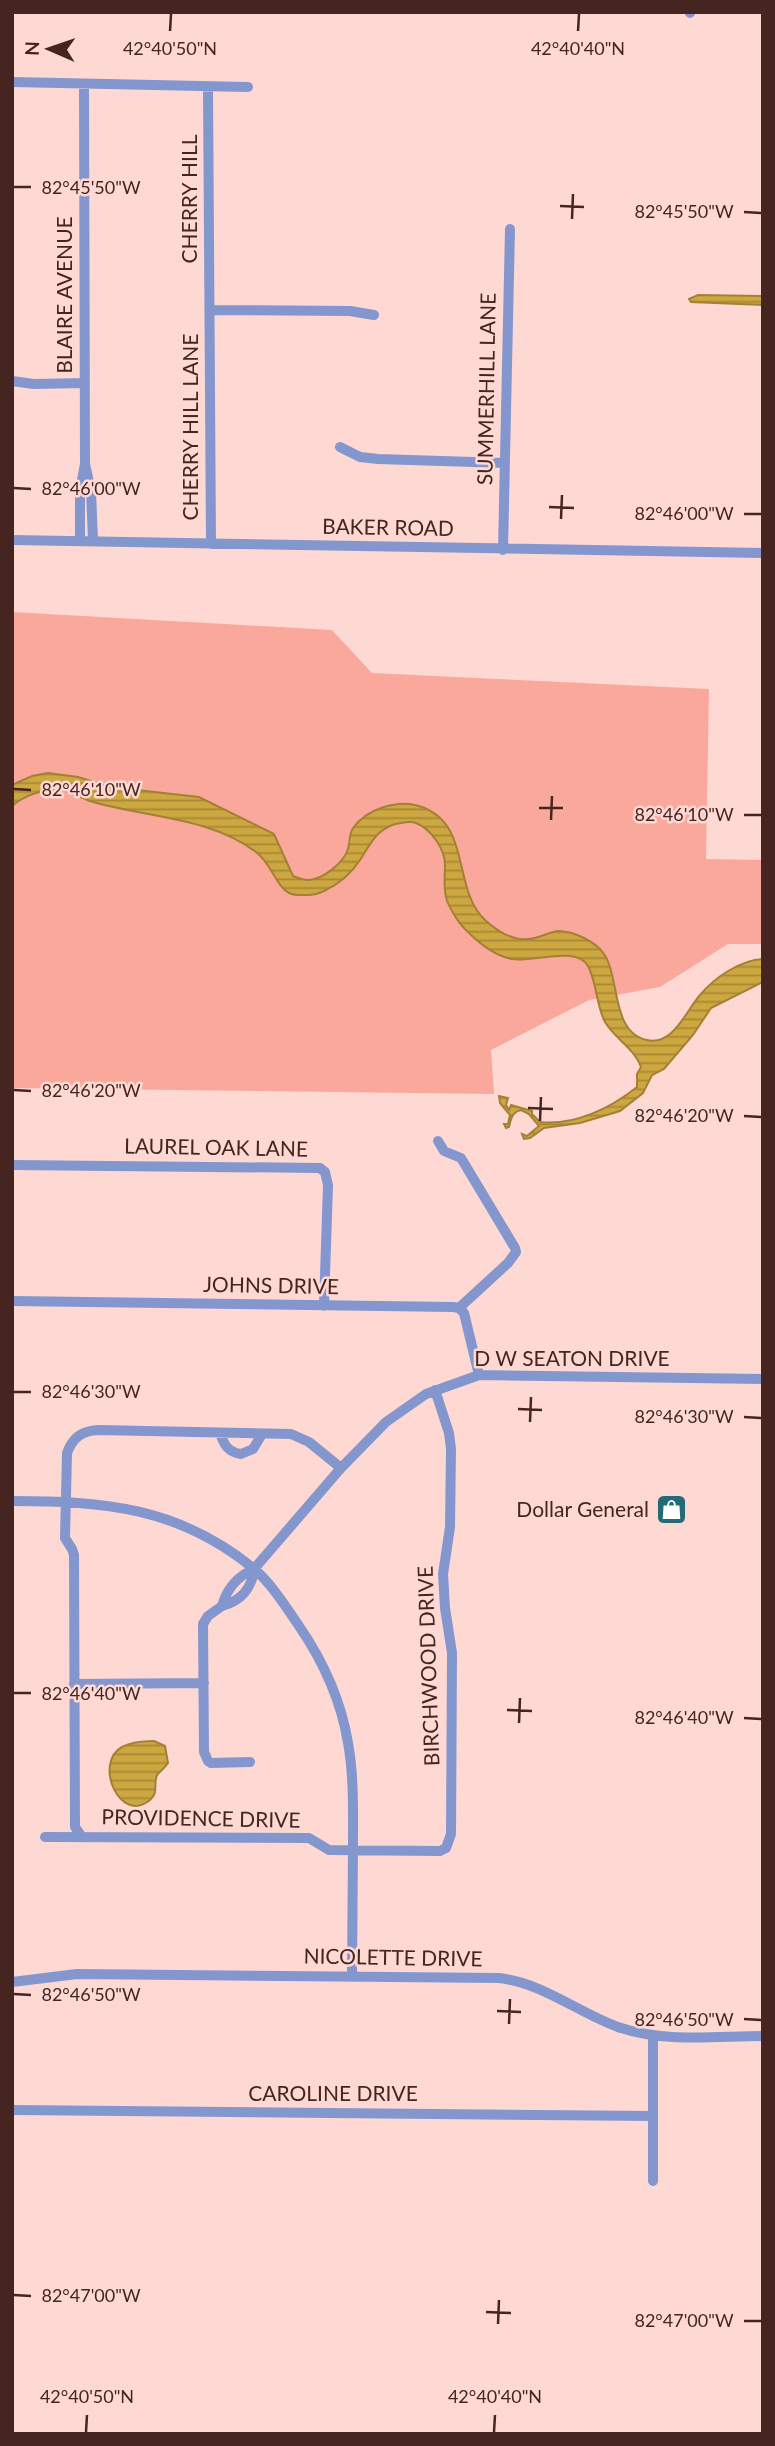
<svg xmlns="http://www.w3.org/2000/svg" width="775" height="2446" font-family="Lato,sans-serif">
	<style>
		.green { fill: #fba89c }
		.water { fill: url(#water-rules); stroke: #a48036; stroke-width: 2 }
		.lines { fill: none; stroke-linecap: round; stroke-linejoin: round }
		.minor { stroke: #8397ce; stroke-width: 10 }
		.ticks { fill: none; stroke: #46241f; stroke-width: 2.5 }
		.labels { text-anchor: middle; stroke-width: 5; stroke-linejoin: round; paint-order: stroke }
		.street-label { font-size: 21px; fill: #46241f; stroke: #fed9d3 }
		.poi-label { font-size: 21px; fill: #46241f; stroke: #fed9d3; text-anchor: end }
		.ticks-label { font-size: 18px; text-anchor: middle; fill: #46241f; stroke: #fed9d3; stroke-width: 5; stroke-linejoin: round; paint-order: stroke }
	</style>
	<defs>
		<pattern id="water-rules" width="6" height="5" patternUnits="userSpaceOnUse" patternTransform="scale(1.75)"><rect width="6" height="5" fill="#cda740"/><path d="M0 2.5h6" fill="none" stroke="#a88835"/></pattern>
	</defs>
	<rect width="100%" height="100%" fill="#fed9d3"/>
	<path class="green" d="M 12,612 L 332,630 L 372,673 L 709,689 L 706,859 L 763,860 L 763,944 L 728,944 L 660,987 L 589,1000 L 491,1050 L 494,1094 L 12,1088 Z"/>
	<path class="water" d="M 698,295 L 763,296 L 763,305 L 691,302 L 689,299 Z
		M 48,773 L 78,777 L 110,787 L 199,797 L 274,834 L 293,876 C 298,878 303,880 308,880 C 323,880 344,862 348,849 C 350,842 349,834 353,828 C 367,809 397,799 419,806 C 473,823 451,888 485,920 C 496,930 512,941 528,939 C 538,939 548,932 558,931 C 574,931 596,942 604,954 C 620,977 611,1033 647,1040 C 673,1046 686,1011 700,995 C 714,978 740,960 763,959 L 763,982 L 711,1008 L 693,1035 L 664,1069 L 652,1075 L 643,1093 L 620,1111 L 580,1123 L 544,1128 L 530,1138 L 524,1139 L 522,1134 L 527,1136 L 539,1126 L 529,1114 L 521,1110 C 512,1112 511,1119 509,1127 L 506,1128 L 504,1124 L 508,1124 L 510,1115 L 500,1103 L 499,1096 L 508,1098 L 506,1105 L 509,1110 L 511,1105 L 532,1111 L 532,1114 L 540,1122 C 574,1126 611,1108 637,1087 L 637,1074 L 641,1067 C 635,1049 615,1039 605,1022 C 596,1005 597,983 588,966 C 576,945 532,963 512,959 C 495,956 480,944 468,932 C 460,925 451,911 447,901 C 443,889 445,877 445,865 C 445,849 431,829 416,823 C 411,821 406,822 401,823 C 378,826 371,843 360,860 C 351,874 339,884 324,891 C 319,893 316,895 310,895 C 303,895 295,896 289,893 C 276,886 271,863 256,852 C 208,816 146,818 90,801 C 80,798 66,788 56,789 C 42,790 23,796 12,806 L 12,785 L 32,776 Z
		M 154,1741 L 165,1746 L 168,1763 C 165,1768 160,1771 157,1775 C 153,1784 159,1793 150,1800 C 120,1825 93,1763 122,1747 C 131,1742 145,1741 154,1741 Z"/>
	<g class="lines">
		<path class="minor" d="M 690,13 L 690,12
			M 12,82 L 248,87
			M 84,84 L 85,464
			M 208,87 L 211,544
			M 210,310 L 350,311 L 374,315
			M 12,381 L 34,384 L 85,383
			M 340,447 L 360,457 L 378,459 L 505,463
			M 12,540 L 763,553
			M 80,540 L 80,490 L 85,464 L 91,491 L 93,540
			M 503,550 L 510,229
			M 438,1141 L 444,1151 L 461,1158 L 515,1248 L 516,1252 L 508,1263 L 459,1308
			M 12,1165 L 320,1168 L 325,1172 L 328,1185 L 324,1306
			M 12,1301 L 453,1307 L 459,1308 L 464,1313 L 479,1375
			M 220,1433 C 224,1445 228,1452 241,1454 L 253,1449 L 262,1434
			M 12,1501 C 104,1501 178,1507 253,1568 C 271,1583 286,1607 299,1626 C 323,1661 341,1700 348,1743 C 354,1776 353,1810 353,1844 C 353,1888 352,1933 352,1977
			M 254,1569 C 252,1588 241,1601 222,1606 C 227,1588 238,1576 254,1569 L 341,1468 L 386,1422 L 426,1394 L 479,1375 L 763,1379
			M 222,1606 L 208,1616 L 203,1624 L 204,1752 L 208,1761 L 211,1763 L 250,1762
			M 74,1684 L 204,1683
			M 45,1837 L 309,1838 L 329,1850 L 440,1851 L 446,1848 L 451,1834 L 452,1653 L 445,1608 L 443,1574 L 450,1527 L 451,1449 L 449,1433 L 435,1390
			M 82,1837 L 75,1827 L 74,1555 L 72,1549 L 65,1538 L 67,1453 C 73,1437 82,1431 98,1430 L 291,1434 L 309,1442 L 341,1468
			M 12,1982 L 77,1974 L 499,1978 C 543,1983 577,2012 618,2027 C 664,2043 715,2036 763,2036
			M 12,2110 L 653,2116
			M 653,2181 L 653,2036"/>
	</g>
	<path class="ticks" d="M 170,31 L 171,14M 578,31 L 579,14M 14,187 L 31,187M 560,206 L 584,207M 744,212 L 761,213M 572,219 L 573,194M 14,488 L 31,489M 549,507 L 574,508M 744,514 L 761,514M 561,519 L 562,495M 14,789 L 31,790M 539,808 L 563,808M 744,815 L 761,815M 551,820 L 552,796M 14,1090 L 31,1091M 528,1108 L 553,1109M 744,1116 L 761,1117M 540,1121 L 541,1097M 14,1392 L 31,1392M 518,1409 L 542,1410M 744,1417 L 761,1418M 530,1422 L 531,1397M 14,1693 L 31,1693M 507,1710 L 532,1711M 744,1718 L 761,1719M 519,1723 L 520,1698M 14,1994 L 31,1995M 497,2011 L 521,2012M 744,2019 L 761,2020M 509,2024 L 510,1999M 14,2295 L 31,2296M 486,2312 L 511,2313M 744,2321 L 761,2321M 498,2324 L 499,2300M 86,2432 L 87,2415M 494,2432 L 495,2415"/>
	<defs>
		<symbol id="shop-square" viewBox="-11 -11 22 22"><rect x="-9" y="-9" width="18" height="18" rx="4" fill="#236c77" stroke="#fed9d3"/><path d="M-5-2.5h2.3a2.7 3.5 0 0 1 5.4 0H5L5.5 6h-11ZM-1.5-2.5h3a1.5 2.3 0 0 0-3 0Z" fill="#fff"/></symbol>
	</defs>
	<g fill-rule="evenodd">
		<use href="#shop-square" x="654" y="1492" width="35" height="35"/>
	</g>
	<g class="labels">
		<g class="street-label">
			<text transform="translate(190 199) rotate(-90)" y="7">CHERRY HILL</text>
			<text transform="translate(65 295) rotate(-90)" y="7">BLAIRE AVENUE</text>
			<text transform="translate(487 389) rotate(-89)" y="7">SUMMERHILL LANE</text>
			<text transform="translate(191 427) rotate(-90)" y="7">CHERRY HILL LANE</text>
			<text transform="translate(388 528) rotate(1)" y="7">BAKER ROAD</text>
			<text transform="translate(216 1148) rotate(1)" y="7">LAUREL OAK LANE</text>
			<text transform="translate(271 1286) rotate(1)" y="7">JOHNS DRIVE</text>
			<text x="572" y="1366">D W SEATON DRIVE</text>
			<text transform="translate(429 1666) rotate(-92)" y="7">BIRCHWOOD DRIVE</text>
			<text transform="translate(201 1819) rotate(1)" y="7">PROVIDENCE DRIVE</text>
			<text transform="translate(393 1958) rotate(1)" y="7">NICOLETTE DRIVE</text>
			<text x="333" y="2101">CAROLINE DRIVE</text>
		</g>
		<g class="poi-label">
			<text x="649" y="1517">Dollar General</text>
		</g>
	</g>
	<g class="ticks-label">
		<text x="170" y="55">42°40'50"N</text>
		<text x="578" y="55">42°40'40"N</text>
		<text x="91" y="194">82°45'50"W</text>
		<text x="684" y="218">82°45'50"W</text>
		<text x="91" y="495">82°46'00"W</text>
		<text x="684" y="520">82°46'00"W</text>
		<text x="91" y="796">82°46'10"W</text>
		<text x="684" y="821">82°46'10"W</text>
		<text x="91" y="1097">82°46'20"W</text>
		<text x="684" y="1122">82°46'20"W</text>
		<text x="91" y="1398">82°46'30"W</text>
		<text x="684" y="1423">82°46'30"W</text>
		<text x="91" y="1700">82°46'40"W</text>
		<text x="684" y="1724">82°46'40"W</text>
		<text x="91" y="2001">82°46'50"W</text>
		<text x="684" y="2026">82°46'50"W</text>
		<text x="91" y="2302">82°47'00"W</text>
		<text x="684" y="2327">82°47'00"W</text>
		<text x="87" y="2403">42°40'50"N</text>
		<text x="495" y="2403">42°40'40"N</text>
	</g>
	<rect width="775" height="2446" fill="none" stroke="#46241f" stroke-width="28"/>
	<g transform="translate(49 49) rotate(272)" stroke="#fed9d3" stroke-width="5" paint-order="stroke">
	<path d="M0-5L12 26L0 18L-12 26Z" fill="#46241f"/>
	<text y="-10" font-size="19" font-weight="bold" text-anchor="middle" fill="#46241f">N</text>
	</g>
</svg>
